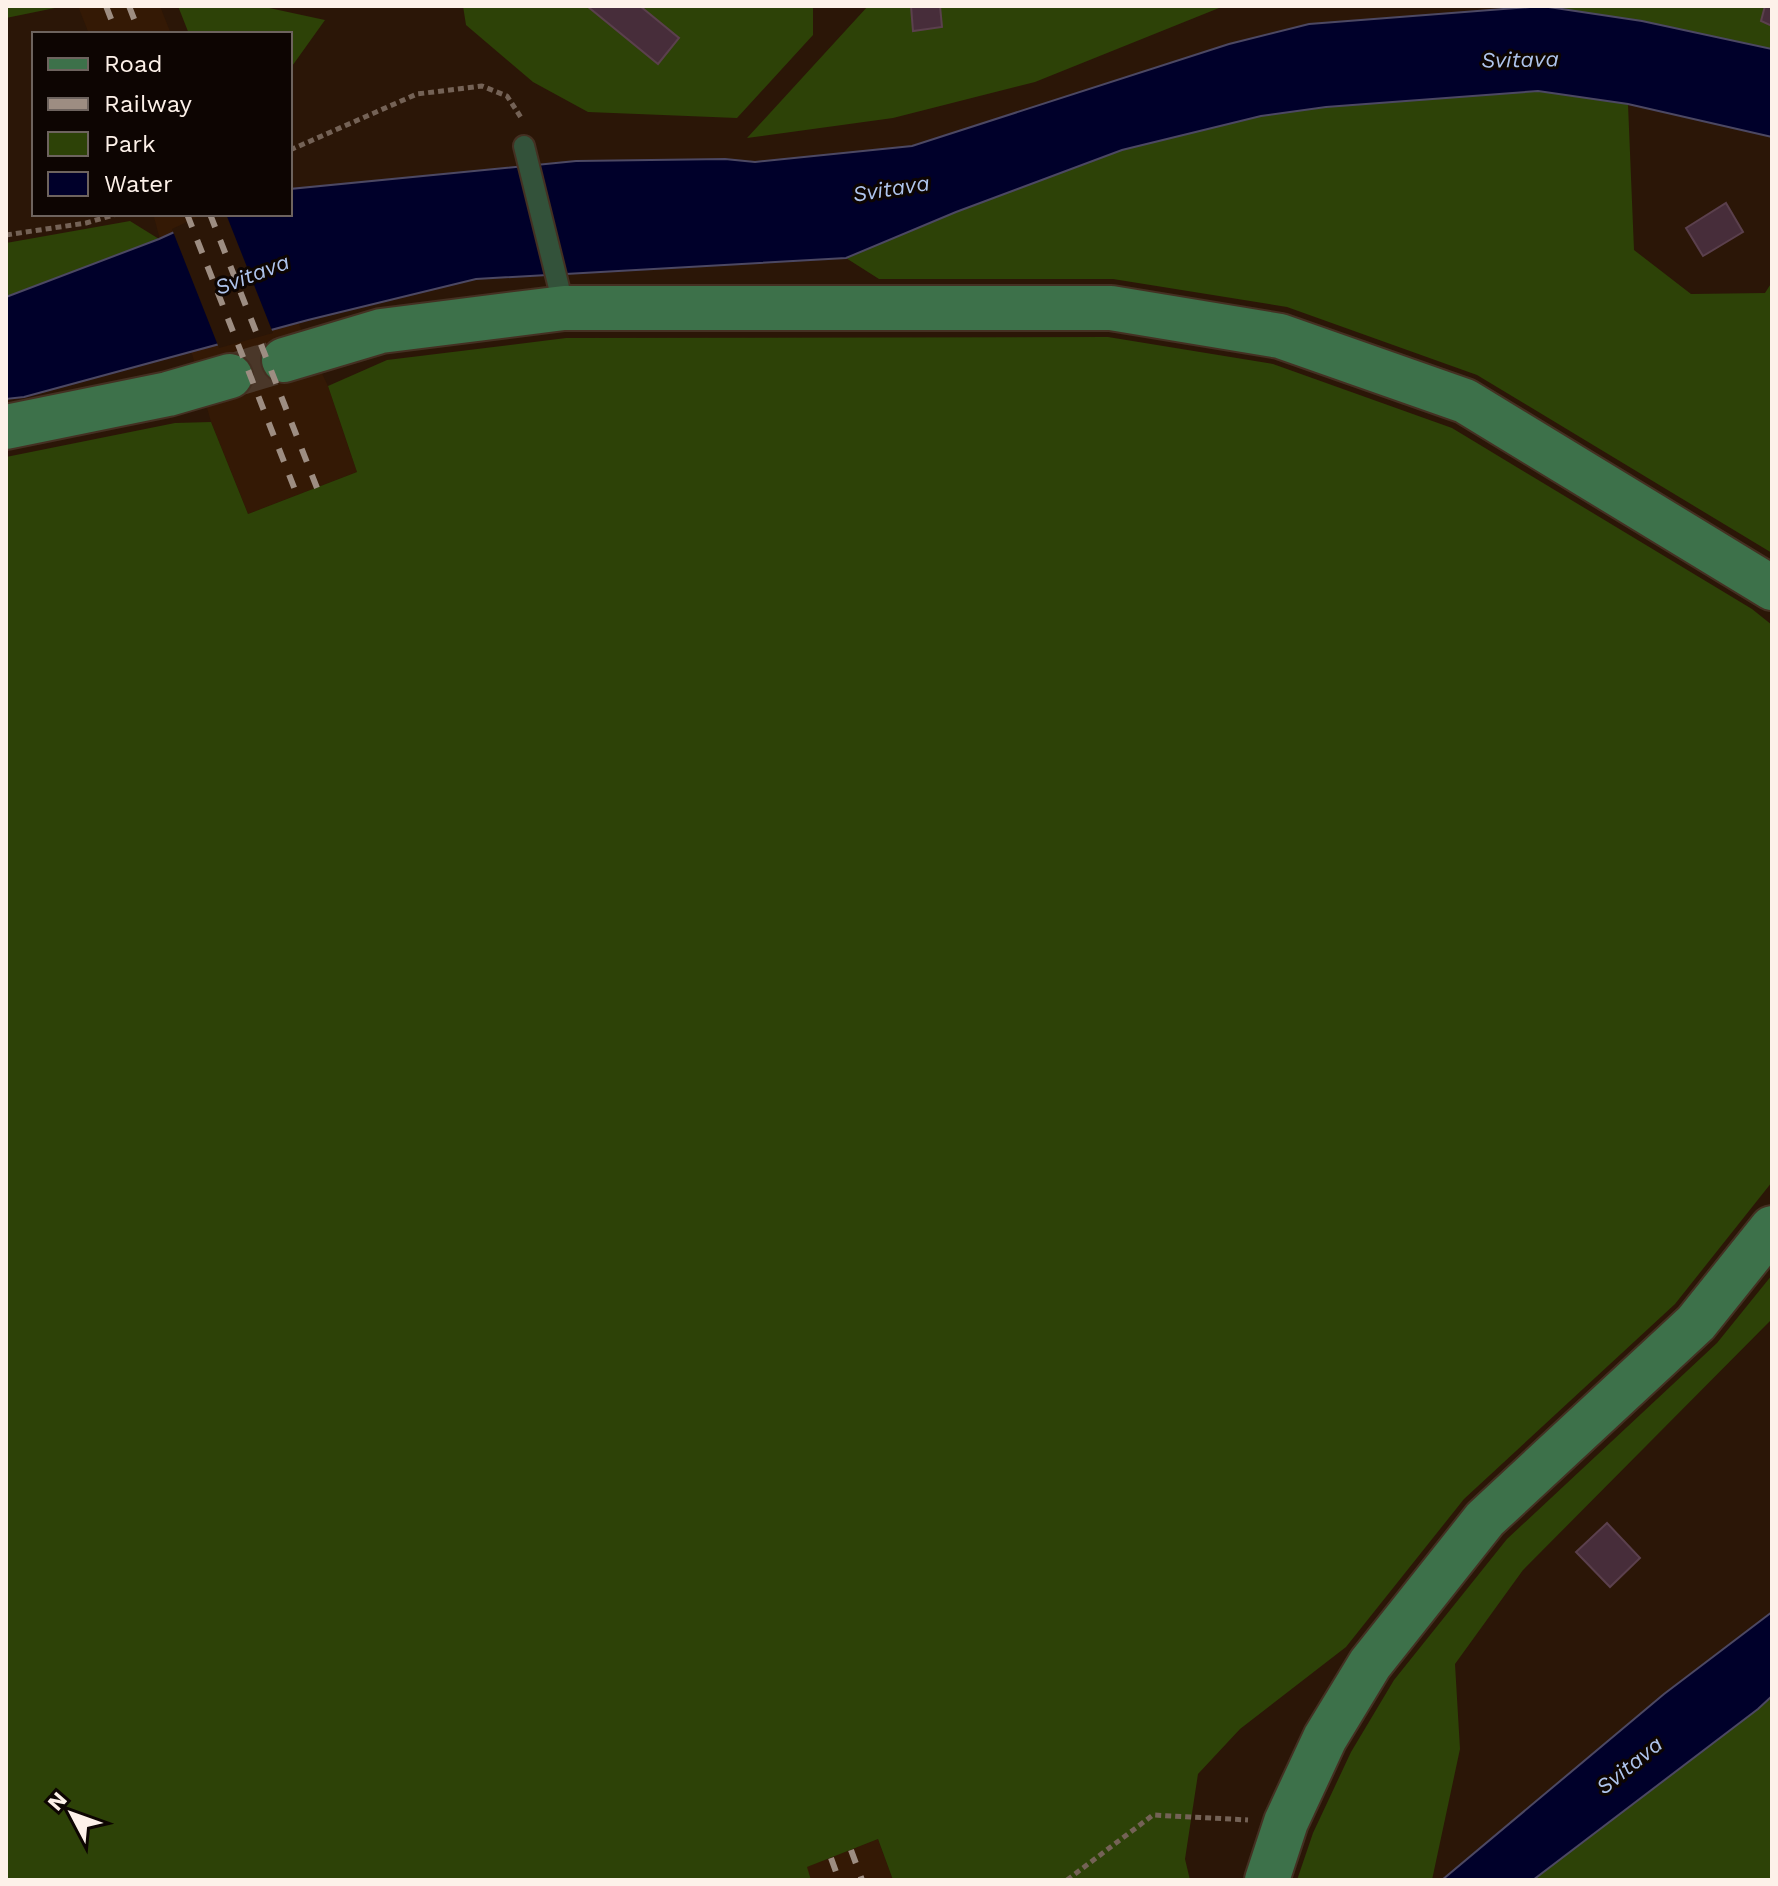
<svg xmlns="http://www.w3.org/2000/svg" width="1778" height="1886" font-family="'Work Sans',sans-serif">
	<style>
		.built { fill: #341905 }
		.green { fill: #2d4207 }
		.water { fill: #00002a; stroke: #4c4863; stroke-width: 2 }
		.pier { fill: #2b1607 }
		.building { fill: #472d3a; stroke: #5b404d; stroke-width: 2 }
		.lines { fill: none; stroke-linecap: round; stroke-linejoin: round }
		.secondary-tunnel { stroke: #4a3729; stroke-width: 44; stroke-dasharray: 44 22; stroke-linecap: butt }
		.lane-casing { stroke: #443022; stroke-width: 24 }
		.secondary-casing { stroke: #443022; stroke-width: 48 }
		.path { stroke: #746256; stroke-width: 5; stroke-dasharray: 6 4; stroke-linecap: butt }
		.lane { stroke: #33523a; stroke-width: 20 }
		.secondary { stroke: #3d714a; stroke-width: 44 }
		.rail { stroke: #9d8d82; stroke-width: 6; stroke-dasharray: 14 14; stroke-linecap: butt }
		.labels { text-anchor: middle; stroke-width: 6; stroke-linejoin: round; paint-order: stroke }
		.water-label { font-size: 22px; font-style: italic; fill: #afc4ec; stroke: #0d0502 }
	</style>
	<rect width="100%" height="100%" fill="#2b1607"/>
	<path class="built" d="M 78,6 L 160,6 L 171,34 L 89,34 Z
		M 153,214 L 247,214 L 328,386 L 357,472 L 248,514 L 211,422 Z
		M 878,1839 L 893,1880 L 811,1880 L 806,1867 Z"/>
	<path class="green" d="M 6,6 L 54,6 L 55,8 L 6,18 Z
		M 178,6 L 260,6 L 325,20 L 290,69 L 290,34 L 189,34 Z
		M 463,6 L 813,6 L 813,35 L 737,118 L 588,112 L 533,82 L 466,25 Z
		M 868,6 L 1224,6 L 1035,82 L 893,118 L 747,138 Z
		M 1542,6 L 1772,6 L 1772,49 L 1642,21 Z
		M 1538,91 L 1628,104 L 1634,250 L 1691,294 L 1765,293 L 1772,282 L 1772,553 L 1477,375 L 1287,307 L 1113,279 L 879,279 L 846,258 L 956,212 L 1122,150 L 1261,116 L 1326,107 Z
		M 130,221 L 159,239 L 6,297 L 6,243 Z
		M 1108,337 L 1273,364 L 1452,428 L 1752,609 L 1772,625 L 1772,1182 L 1675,1304 L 1464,1499 L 1346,1647 L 1240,1729 L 1198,1774 L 1185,1859 L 1190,1880 L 893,1880 L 878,1839 L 807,1867 L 811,1880 L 6,1880 L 6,457 L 175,423 L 211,422 L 248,514 L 357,472 L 328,386 L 387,360 L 566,338 Z
		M 1772,1275 L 1772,1319 L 1523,1570 L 1455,1664 L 1460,1749 L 1432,1880 L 1297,1880 L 1313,1833 L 1351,1752 L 1394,1680 L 1507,1539 L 1717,1343 Z
		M 1772,1696 L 1772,1880 L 1533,1880 L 1758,1709 Z"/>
	<path class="water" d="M 1542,6 L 1642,21 L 1772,49 L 1772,137 L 1628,104 L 1538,91 L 1326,107 L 1261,116 L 1122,150 L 956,212 L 846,258 L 476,279 L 308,320 L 24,397 L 6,399 L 6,297 L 159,239 L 214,214 L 290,214 L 290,189 L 576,161 L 725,159 L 755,162 L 912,146 L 1229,44 L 1309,24 Z
		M 1772,1612 L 1772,1696 L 1758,1709 L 1533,1880 L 1442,1880 L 1664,1694 Z"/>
	<path class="pier" d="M 204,214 L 226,214 L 273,333 L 219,348 L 172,229 Z"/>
	<path class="building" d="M 587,6 L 640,6 L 679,38 L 658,64 Z
		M 911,6 L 940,6 L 942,27 L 913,31 Z
		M 1765,6 L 1772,6 L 1772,26 L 1761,21 Z
		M 1726,203 L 1743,232 L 1703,256 L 1686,228 Z
		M 1607,1523 L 1640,1558 L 1610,1587 L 1576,1552 Z"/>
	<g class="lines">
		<path class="secondary-tunnel" d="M 230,376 L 284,360"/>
		<defs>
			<path id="lane" d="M 524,146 L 564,308"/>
			<path id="secondary" d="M 284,360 L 381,331 L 564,308 L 1111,308 L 1280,336 L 1465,401 L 1772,588
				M 6,427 L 168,394 L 230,376
				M 1267,1880 L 1286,1822 L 1325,1738 L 1370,1664 L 1485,1519 L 1696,1323 L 1772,1228"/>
		</defs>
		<use href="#lane" class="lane-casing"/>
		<use href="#secondary" class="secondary-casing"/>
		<path class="path" d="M 290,150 L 417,94 L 482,86 L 507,96 L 522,119
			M 6,235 L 86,223 L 117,214
			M 1067,1880 L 1153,1815 L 1248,1820"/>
		<use href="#lane" class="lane"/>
		<use href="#secondary" class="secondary"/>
		<path class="rail" d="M 106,6 L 117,34
			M 129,6 L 140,34
			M 187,214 L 297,495
			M 210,214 L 317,488
			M 851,1850 L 862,1880
			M 831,1858 L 839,1880"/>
	</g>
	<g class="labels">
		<g class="water-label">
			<text transform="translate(1520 59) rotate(-1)" y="8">Svitava</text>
			<text transform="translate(891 188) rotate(-9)" y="8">Svitava</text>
			<text transform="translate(252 274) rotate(-21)" y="8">Svitava</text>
			<text transform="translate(1629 1765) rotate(-39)" y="8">Svitava</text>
		</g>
	</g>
	<rect width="1778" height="1886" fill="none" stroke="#fdf1e9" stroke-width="16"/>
	<rect x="32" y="32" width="260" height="184" fill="#0d0502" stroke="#6d635e" stroke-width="2"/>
	<rect x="48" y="58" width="40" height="12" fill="#3d714a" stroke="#6d635e" stroke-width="2"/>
	<text x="104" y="72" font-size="24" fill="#fdf1e9">Road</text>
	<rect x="48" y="98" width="40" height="12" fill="#9d8d82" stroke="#6d635e" stroke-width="2"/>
	<text x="104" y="112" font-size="24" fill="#fdf1e9">Railway</text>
	<rect x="48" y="132" width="40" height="24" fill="#2d4207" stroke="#6d635e" stroke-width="2"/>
	<text x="104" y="152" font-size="24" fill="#fdf1e9">Park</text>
	<rect x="48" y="172" width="40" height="24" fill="#00002a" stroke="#6d635e" stroke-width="2"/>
	<text x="104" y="192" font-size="24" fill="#fdf1e9">Water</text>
	<g transform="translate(72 1814) rotate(311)" stroke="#0d0502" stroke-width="6" paint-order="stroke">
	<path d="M0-6L14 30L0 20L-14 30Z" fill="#fdf1e9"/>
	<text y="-12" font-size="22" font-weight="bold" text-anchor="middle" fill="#fdf1e9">N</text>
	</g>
</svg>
